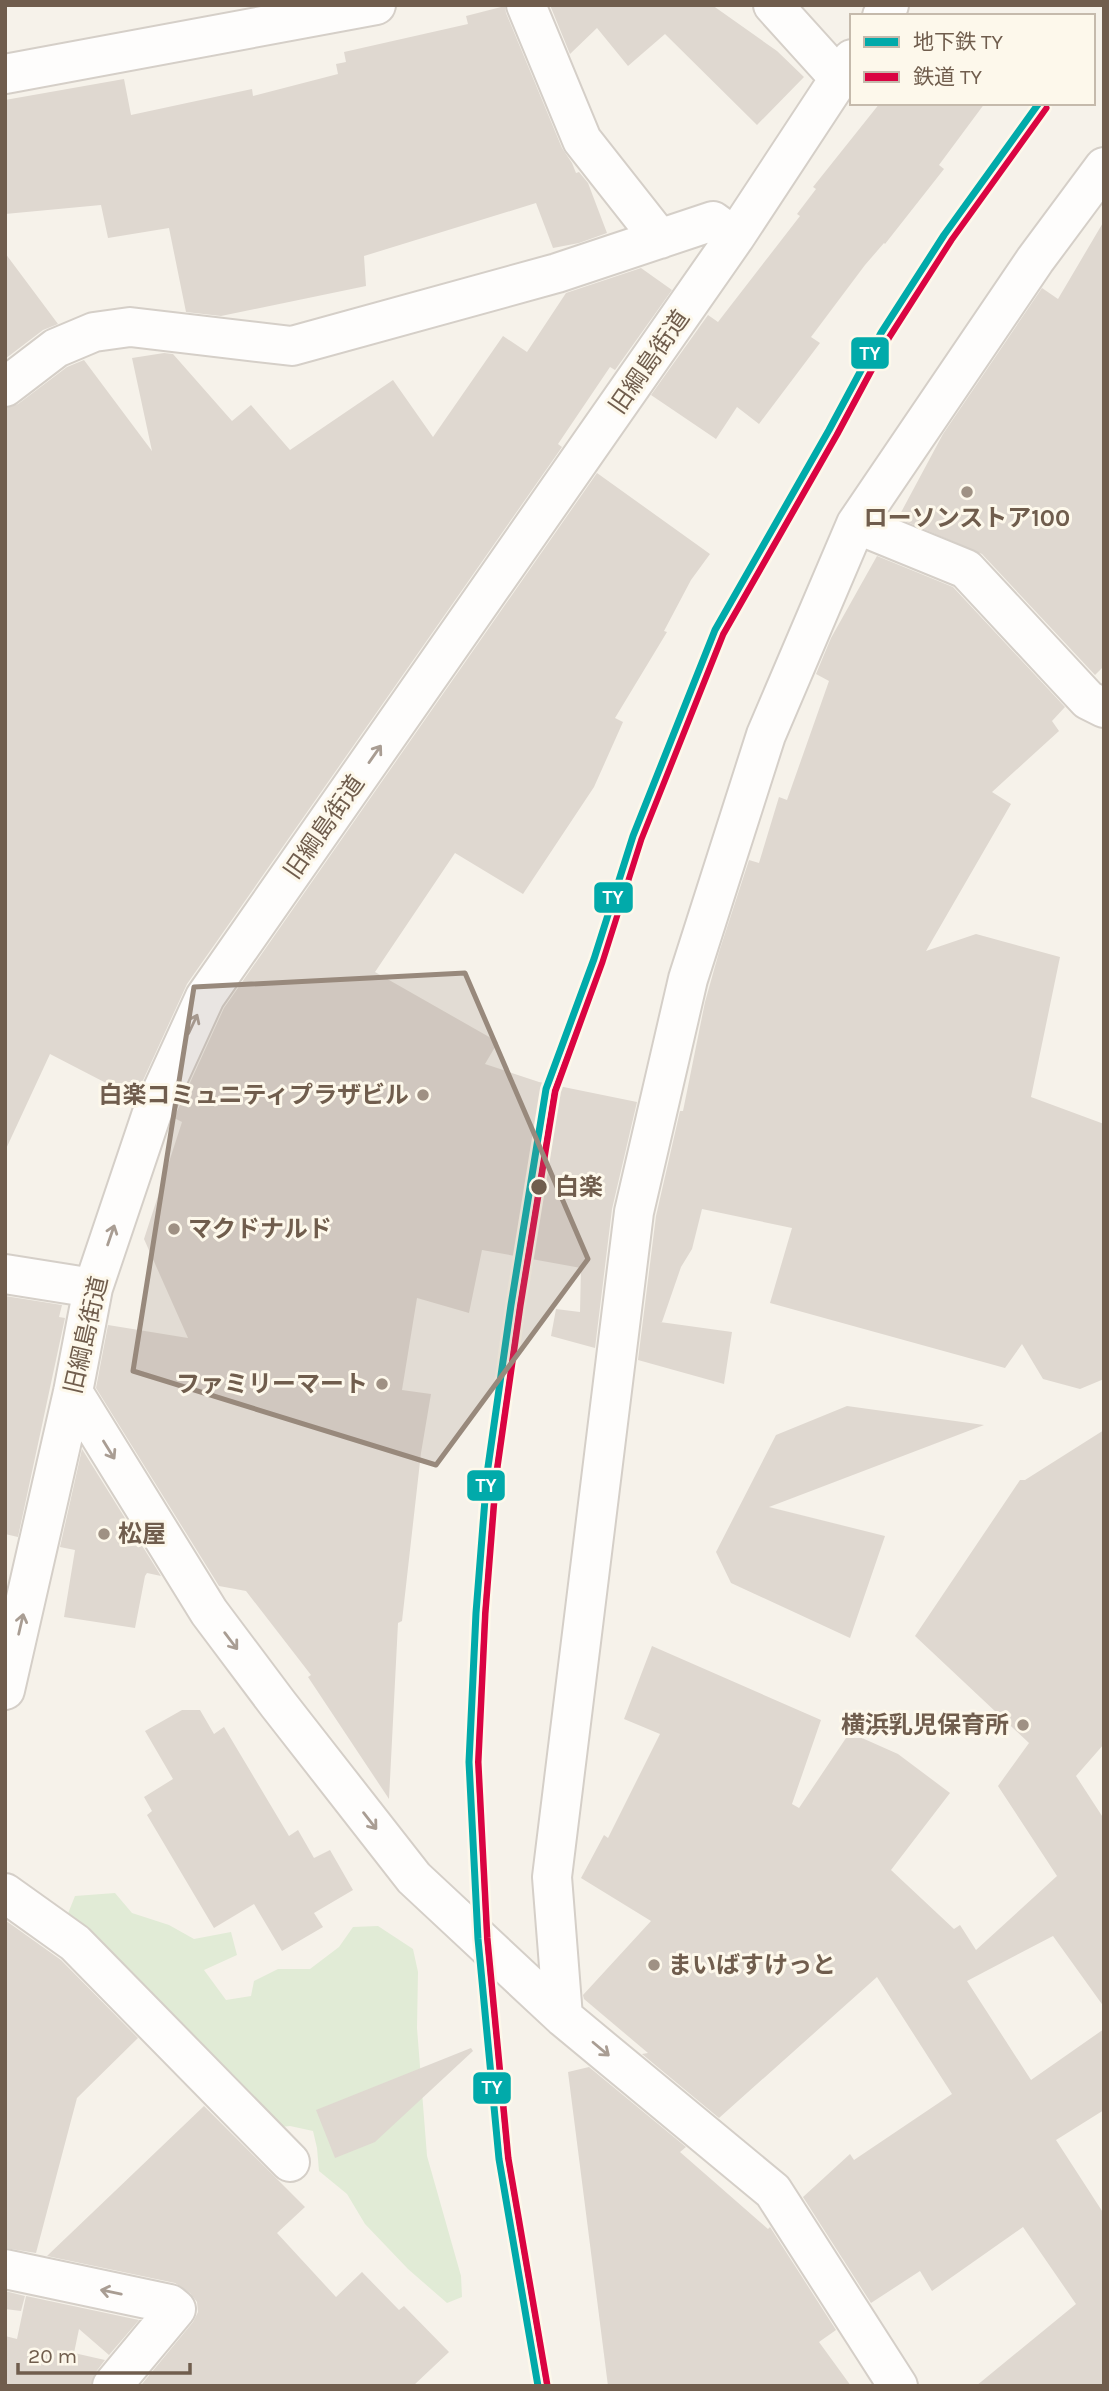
<svg xmlns="http://www.w3.org/2000/svg" width="1109" height="2391" font-family="Karla,'Noto Sans JP',sans-serif">
	<style>
		.green { fill: #e1ebd6 }
		.building { fill: #dfd8d0 }
		.lines { fill: none; stroke-linecap: round; stroke-linejoin: round }
		.minor-casing { stroke: #d5cfc8; stroke-width: 42 }
		.minor { stroke: #fefdfc; stroke-width: 38 }
		.rail-1-casing { stroke: #fdf8eb; stroke-width: 12 }
		.rail-1 { stroke: #da0442; stroke-width: 7 }
		.metro-1-casing { stroke: #fdf8eb; stroke-width: 12 }
		.metro-1 { stroke: #01aaaa; stroke-width: 7 }
		.oneway { stroke: #a99d93 }
		.marked { fill: #98897c; fill-opacity: 0.2; stroke: #98897c; stroke-width: 5; stroke-linejoin: round }
		.poi-dot { fill: #9f9184; stroke: #fdf8eb; stroke-width: 2.5 }
		.stop-dot { fill: #705d4d; stroke: #fdf8eb; stroke-width: 2.5 }
		.labels { text-anchor: middle; stroke-width: 6; stroke-linejoin: round; paint-order: stroke }
		.street-label { font-size: 24px; fill: #705d4d; stroke: #fdf8eb }
		.poi-label { font-size: 24px; font-weight: bold; fill: #705d4d; stroke: #fdf8eb; text-anchor: end }
		.stop-label { font-size: 24px; font-weight: bold; fill: #705d4d; stroke: #fdf8eb; text-anchor: start }
		.line-badge { stroke: #fdf8eb; stroke-width: 2.5 }
		.badge-label { font-size: 19px; text-anchor: middle; font-weight: bold; fill: #fff }
	</style>
	<rect width="100%" height="100%" fill="#f6f2ea"/>
	<path class="green" d="M 115,1893 L 132,1913 L 169,1925 L 194,1939 L 231,1932 L 237,1955 L 204,1970 L 226,2000 L 251,1996 L 254,1981 L 278,1969 L 310,1969 L 339,1947 L 353,1927 L 378,1926 L 413,1949 L 418,1972 L 417,2028 L 427,2156 L 461,2276 L 462,2297 L 447,2303 L 408,2269 L 365,2224 L 347,2194 L 319,2171 L 317,2148 L 313,2131 L 290,2126 L 272,2128 L 67,1916 L 75,1896 Z"/>
	<path class="building" d="M 550,5 L 712,5 L 777,51 L 804,77 L 757,125 L 665,34 L 628,66 L 597,28 L 570,54 Z
		M 505,6 L 506,13 L 562,148 L 572,163 L 576,173 L 579,172 L 588,183 L 607,233 L 579,243 L 553,248 L 536,203 L 364,256 L 366,286 L 221,316 L 186,312 L 169,228 L 108,238 L 101,205 L 5,214 L 5,100 L 124,79 L 131,115 L 252,89 L 253,96 L 338,74 L 336,64 L 346,62 L 344,52 L 468,24 L 466,16 Z
		M 880,103 L 985,103 L 939,165 L 944,169 L 885,244 L 884,243 L 865,265 L 811,337 L 820,343 L 759,424 L 737,407 L 716,439 L 651,395 L 708,315 L 718,322 L 800,216 L 797,214 L 816,189 L 813,187 Z
		M 1104,221 L 1104,666 L 1095,675 L 982,554 L 898,518 L 943,434 L 1042,288 L 1058,299 Z
		M 5,253 L 58,324 L 43,330 L 5,359 Z
		M 641,268 L 672,290 L 615,370 L 610,367 L 558,444 L 562,447 L 187,984 L 135,1098 L 50,1054 L 5,1151 L 5,408 L 18,404 L 67,367 L 84,360 L 152,451 L 132,358 L 164,353 L 173,354 L 232,421 L 251,405 L 290,450 L 393,380 L 433,437 L 503,336 L 527,352 L 566,293 Z
		M 597,473 L 710,554 L 691,580 L 664,631 L 667,632 L 615,718 L 623,722 L 594,787 L 523,894 L 455,853 L 375,972 L 498,1042 L 485,1064 L 539,1082 L 637,1102 L 612,1209 L 595,1348 L 551,1336 L 556,1309 L 580,1312 L 581,1268 L 482,1250 L 469,1313 L 417,1298 L 402,1390 L 431,1394 L 421,1453 L 402,1621 L 398,1623 L 389,1799 L 308,1677 L 311,1675 L 246,1591 L 219,1586 L 96,1388 L 108,1325 L 188,1338 L 144,1239 L 182,1122 L 174,1118 L 224,1008 Z
		M 877,556 L 953,587 L 1065,707 L 1052,721 L 1059,731 L 992,792 L 1011,804 L 926,951 L 976,934 L 1060,957 L 1031,1097 L 1104,1124 L 1104,1379 L 1080,1389 L 1043,1379 L 1022,1344 L 1005,1368 L 770,1303 L 792,1228 L 702,1209 L 692,1249 L 681,1267 L 662,1322 L 660,1322 L 732,1332 L 724,1384 L 638,1360 L 656,1216 L 680,1111 L 683,1111 L 705,1002 L 719,952 L 749,860 L 759,863 L 779,797 L 787,800 L 829,681 L 816,674 L 831,638 Z
		M 5,1296 L 62,1305 L 59,1317 L 65,1318 L 18,1537 L 5,1534 Z
		M 847,1406 L 984,1425 L 769,1507 L 885,1536 L 850,1638 L 731,1583 L 716,1552 L 776,1435 Z
		M 1104,1430 L 1104,1744 L 1076,1776 L 1104,1819 L 1104,2007 L 1053,1936 L 967,1981 L 1031,2080 L 1104,2029 L 1104,2110 L 1056,2140 L 1104,2214 L 1104,2386 L 976,2386 L 1076,2304 L 1023,2227 L 932,2291 L 920,2271 L 871,2303 L 803,2197 L 850,2154 L 854,2160 L 952,2094 L 877,1977 L 719,2118 L 642,2054 L 648,2053 L 584,1999 L 583,1995 L 651,1921 L 581,1878 L 604,1835 L 608,1838 L 660,1734 L 624,1719 L 652,1646 L 821,1720 L 792,1804 L 799,1808 L 846,1738 L 862,1738 L 898,1754 L 950,1793 L 891,1870 L 954,1929 L 960,1925 L 976,1950 L 1057,1876 L 998,1786 L 1029,1743 L 915,1636 L 1020,1480 L 1025,1480 Z
		M 82,1449 L 161,1576 L 147,1573 L 145,1576 L 135,1628 L 64,1617 L 75,1550 L 60,1547 Z
		M 182,1710 L 200,1710 L 214,1734 L 224,1727 L 289,1836 L 298,1830 L 314,1858 L 330,1850 L 353,1890 L 314,1913 L 323,1927 L 282,1951 L 254,1904 L 214,1928 L 147,1815 L 152,1811 L 144,1797 L 173,1779 L 145,1731 Z
		M 5,1920 L 61,1960 L 138,2038 L 77,2098 L 36,2253 L 5,2248 Z
		M 471,2048 L 473,2051 L 375,2142 L 335,2158 L 316,2110 Z
		M 589,2067 L 686,2147 L 680,2152 L 768,2229 L 770,2227 L 836,2330 L 819,2342 L 851,2386 L 608,2386 L 568,2072 Z
		M 204,2106 L 305,2207 L 277,2233 L 336,2297 L 362,2272 L 399,2310 L 404,2306 L 449,2352 L 413,2386 L 145,2386 L 142,2384 L 193,2322 L 198,2312 L 197,2302 L 190,2293 L 175,2283 L 47,2256 Z
		M 5,2291 L 25,2296 L 21,2311 L 5,2309 Z
		M 26,2296 L 139,2320 L 109,2355 L 79,2329 L 74,2353 L 105,2360 L 95,2373 L 91,2386 L 5,2386 L 5,2336 L 17,2339 Z"/>
	<g class="lines">
		<defs>
			<path id="minor" d="M 526,5 L 582,140 L 660,239
				M 773,5 L 839,78
				M 882,16 L 889,5
				M 5,74 L 376,5
				M 5,387 L 56,348 L 94,332 L 130,327 L 292,346 L 557,273 L 713,221 L 735,237
				M 856,524 L 966,569 L 1088,700 L 1104,708
				M 5,1274 L 93,1288
				M 73,1392 L 209,1612 L 278,1704 L 414,1878 L 563,2017 L 773,2191 L 898,2386
				M 5,1690 L 73,1392 L 93,1288 L 152,1113 L 205,997 L 735,237 L 852,59
				M 5,1893 L 75,1943 L 290,2162
				M 563,2017 L 552,1877 L 634,1212 L 688,979 L 766,735 L 856,524 L 1035,260 L 1104,167
				M 5,2269 L 170,2304 L 176,2309 L 112,2386"/>
		</defs>
		<use href="#minor" class="minor-casing"/>
		<use href="#minor" class="minor"/>
		<defs>
			<path id="rail-1" d="M 547,2385 L 508,2158 L 487,1938 L 478,1762 L 485,1614 L 496,1475 L 520,1306 L 555,1091 L 602,962 L 641,839 L 723,634 L 837,434 L 889,337 L 951,240 L 1046,108"/>
		</defs>
		<use href="#rail-1" class="rail-1-casing"/>
		<use href="#rail-1" class="rail-1"/>
		<defs>
			<path id="metro-1" d="M 538,2386 L 499,2159 L 478,1939 L 469,1762 L 476,1613 L 487,1474 L 511,1305 L 546,1089 L 594,959 L 633,836 L 715,630 L 829,430 L 881,333 L 944,235 L 1039,103"/>
		</defs>
		<use href="#metro-1" class="metro-1-casing"/>
		<use href="#metro-1" class="metro-1"/>
	</g>
	<defs><path id="oneway-shaft" d="M-6 0H5M1.5-3L5.5 0L1.5 3" fill="none" stroke-width="1.6" stroke-linecap="round" stroke-linejoin="round" transform="scale(1.75)"/></defs>
	<g class="oneway">
		<use href="#oneway-shaft" transform="translate(375 754) rotate(-55)"/>
		<use href="#oneway-shaft" transform="translate(193 1024) rotate(-65)"/>
		<use href="#oneway-shaft" transform="translate(111 1235) rotate(-71)"/>
		<use href="#oneway-shaft" transform="translate(109 1450) rotate(58)"/>
		<use href="#oneway-shaft" transform="translate(21 1624) rotate(-77)"/>
		<use href="#oneway-shaft" transform="translate(231 1641) rotate(53)"/>
		<use href="#oneway-shaft" transform="translate(370 1821) rotate(52)"/>
		<use href="#oneway-shaft" transform="translate(601 2049) rotate(40)"/>
		<use href="#oneway-shaft" transform="translate(111 2292) rotate(-168)"/>
	</g>
	<path class="marked" d="M 465,973 L 588,1259 L 436,1465 L 133,1371 L 194,987 Z"/>
	<g class="poi-dot">
		<circle cx="967" cy="492" r="7"/>
		<circle cx="423" cy="1095" r="7"/>
		<circle cx="174" cy="1229" r="7"/>
		<circle cx="382" cy="1384" r="7"/>
		<circle cx="104" cy="1534" r="7"/>
		<circle cx="1023" cy="1725" r="7"/>
		<circle cx="654" cy="1965" r="7"/>
	</g>
	<circle class="stop-dot" cx="539" cy="1187" r="9"/>
	<g class="labels">
		<g class="street-label">
			<text transform="translate(649 362) rotate(-55)" y="8">旧綱島街道</text>
			<text transform="translate(324 827) rotate(-55)" y="8">旧綱島街道</text>
			<text transform="translate(86 1335) rotate(-77)" y="8">旧綱島街道</text>
		</g>
		<g class="poi-label">
			<text x="967" y="526" text-anchor="middle">ローソンストア100</text>
			<text x="409" y="1103">白楽コミュニティプラザビル</text>
			<text x="188" y="1237" text-anchor="start">マクドナルド</text>
			<text x="368" y="1392">ファミリーマート</text>
			<text x="118" y="1542" text-anchor="start">松屋</text>
			<text x="1009" y="1733">横浜乳児保育所</text>
			<text x="668" y="1973" text-anchor="start">まいばすけっと</text>
		</g>
		<g class="stop-label">
			<text x="555" y="1195">白楽</text>
		</g>
	</g>
	<g class="line-badge">
		<rect x="850" y="336" width="40" height="34" rx="7" fill="#01aaaa"/>
		<rect x="593" y="881" width="41" height="33" rx="7" fill="#01aaaa"/>
		<rect x="466" y="1469" width="40" height="33" rx="7" fill="#01aaaa"/>
		<rect x="472" y="2071" width="40" height="34" rx="7" fill="#01aaaa"/>
	</g>
	<g class="badge-label">
		<text x="870" y="360">TY</text>
		<text x="613" y="904">TY</text>
		<text x="486" y="1492">TY</text>
		<text x="492" y="2094">TY</text>
	</g>
	<rect width="1109" height="2391" fill="none" stroke="#705d4d" stroke-width="14"/>
	<rect x="850" y="14" width="245" height="91" fill="#fdf8eb" stroke="#c5baac" stroke-width="2"/>
	<rect x="864" y="37" width="35" height="10" fill="#01aaaa" stroke="#c5baac" stroke-width="2"/>
	<text x="913" y="49" font-size="21" fill="#705d4d">地下鉄 TY</text>
	<rect x="864" y="72" width="35" height="10" fill="#da0442" stroke="#c5baac" stroke-width="2"/>
	<text x="913" y="84" font-size="21" fill="#705d4d">鉄道 TY</text>
	<path d="M18 2363v10h172v-10" fill="none" stroke="#705d4d" stroke-width="3.5"/>
	<text x="28" y="2363" font-size="21" fill="#705d4d" stroke="#fdf8eb" stroke-width="5" paint-order="stroke">20 m</text>
</svg>
